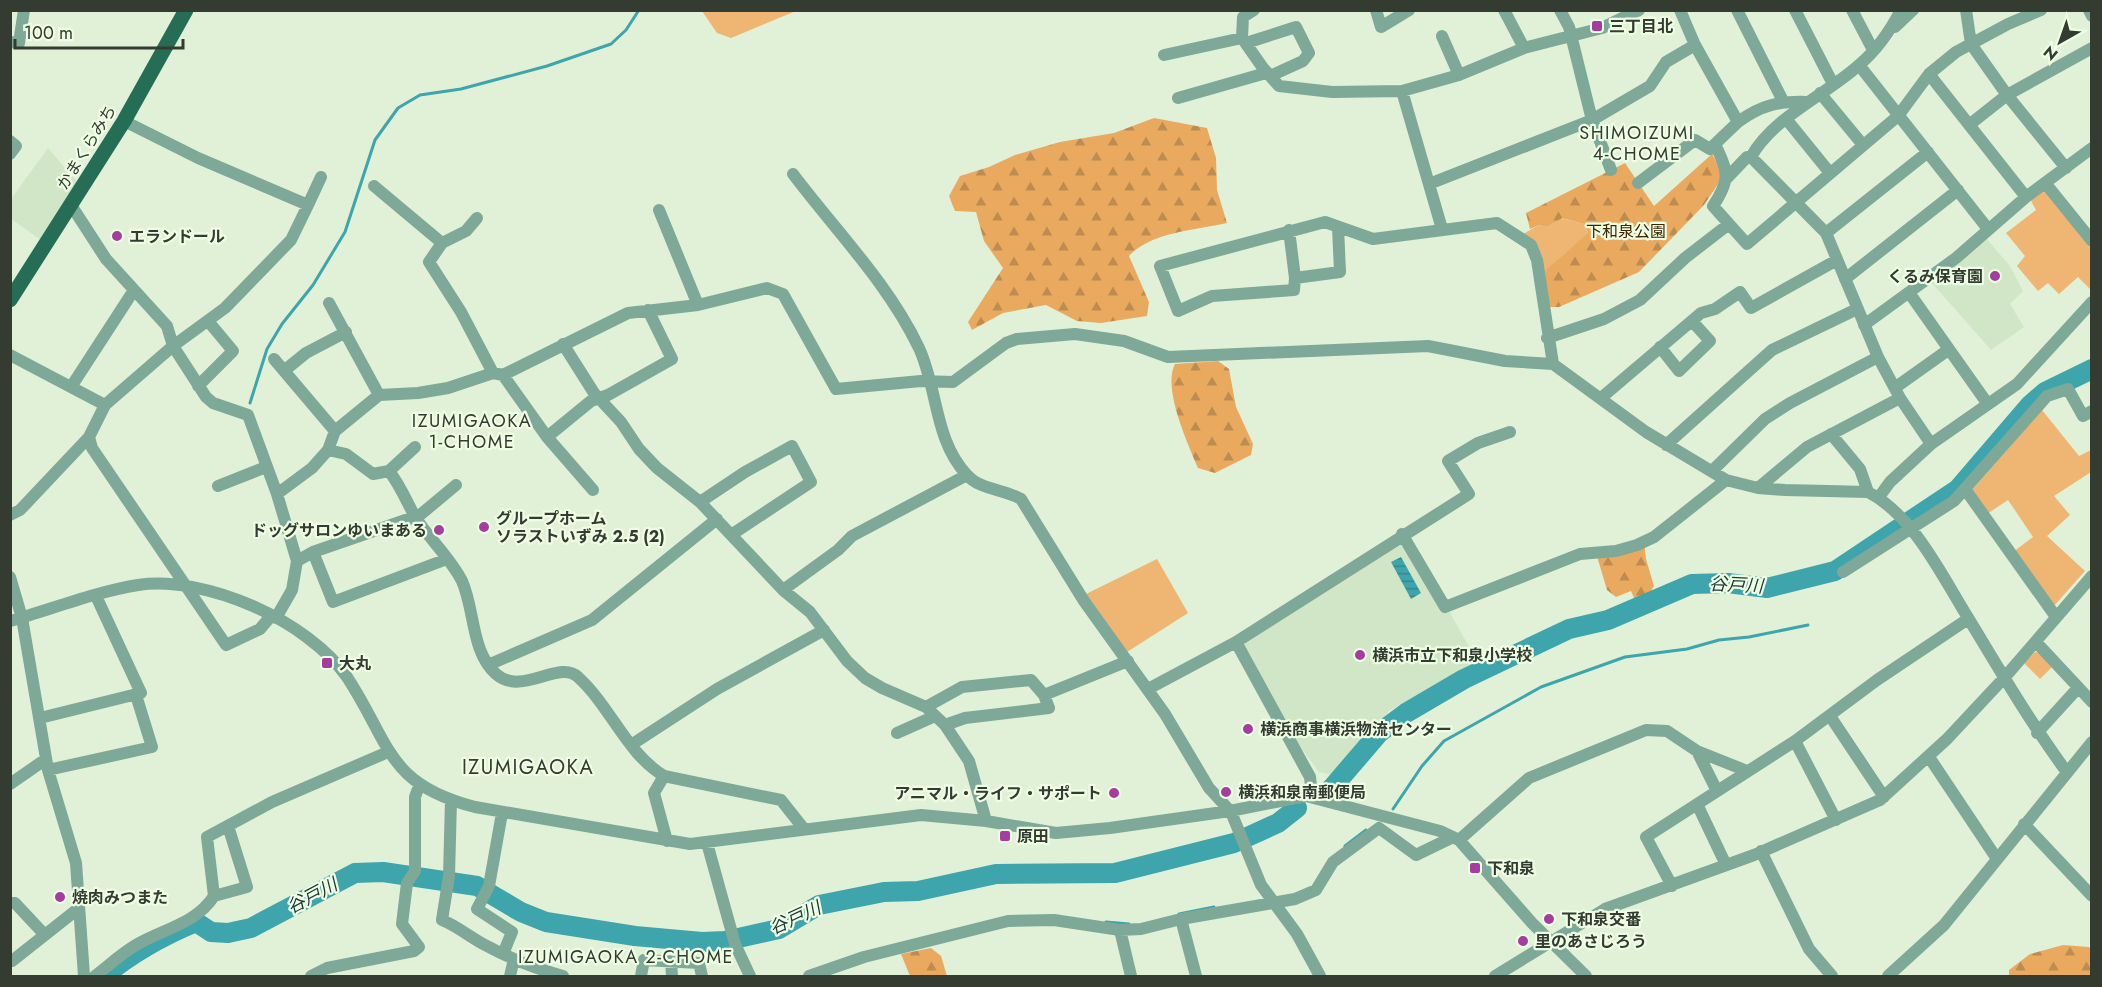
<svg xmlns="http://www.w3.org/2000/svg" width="2102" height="987" font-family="Jost,'Noto Sans JP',sans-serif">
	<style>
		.built { fill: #d1e6c6 }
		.green { fill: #eeb573 }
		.forest { fill: url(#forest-firs) }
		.water { fill: url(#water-rules) }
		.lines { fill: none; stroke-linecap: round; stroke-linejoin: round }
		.stream { stroke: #3da5ab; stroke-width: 3 }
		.river { stroke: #3da5ab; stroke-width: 20 }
		.minor { stroke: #7ea897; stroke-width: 12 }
		.major { stroke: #266d55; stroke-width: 15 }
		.poi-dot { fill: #a63c9d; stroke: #edfee4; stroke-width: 2 }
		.labels { text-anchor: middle; stroke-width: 4.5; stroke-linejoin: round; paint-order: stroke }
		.poi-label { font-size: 16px; font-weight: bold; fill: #343b31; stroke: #edfee4; text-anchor: start }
		.street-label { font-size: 16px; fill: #343b31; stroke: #edfee4 }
		.park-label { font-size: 16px; fill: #3d2403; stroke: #edfee4 }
		.neighbourhood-label { font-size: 18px; letter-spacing: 1.5px; fill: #343b31; stroke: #edfee4 }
		.water-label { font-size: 18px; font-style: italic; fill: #1e3637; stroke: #edfee4 }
		.quarter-label { font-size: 20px; letter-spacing: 1.5px; fill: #343b31; stroke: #edfee4 }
	</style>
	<defs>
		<pattern id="forest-firs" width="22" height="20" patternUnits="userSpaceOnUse" patternTransform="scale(1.5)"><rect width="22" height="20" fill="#e9aa60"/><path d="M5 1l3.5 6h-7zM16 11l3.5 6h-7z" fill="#be8c50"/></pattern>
		<pattern id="water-rules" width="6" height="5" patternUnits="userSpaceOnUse" patternTransform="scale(1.5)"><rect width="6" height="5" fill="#3da5ab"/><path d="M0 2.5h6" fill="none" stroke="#34888c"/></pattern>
	</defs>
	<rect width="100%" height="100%" fill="#e0f1d7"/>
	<path class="built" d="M 48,148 L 78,183 L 41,240 L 11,219 L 11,199 Z
		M 1985,237 L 2010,266 L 2023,291 L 2010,304 L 2024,327 L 1991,350 L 1932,283 Z
		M 1400,541 L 1448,609 L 1477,661 L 1389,711 L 1333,775 L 1319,772 L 1295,740 L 1243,648 L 1248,636 Z"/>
	<path class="green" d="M 702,11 L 796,11 L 731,38 L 717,33 Z
		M 2045,187 L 2057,206 L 2091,249 L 2091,290 L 2078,277 L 2059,294 L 2048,283 L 2038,291 L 2017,266 L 2025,256 L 2006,233 L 2036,210 L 2030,199 Z
		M 1561,218 L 1584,224 L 1588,234 L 1563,255 L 1543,277 L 1523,234 L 1539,225 L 1547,227 Z
		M 2042,410 L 2079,456 L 2091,450 L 2091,472 L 2054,496 L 2070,515 L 2047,536 L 2085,571 L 2053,607 L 2013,552 L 2033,537 L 2008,500 L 1987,514 L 1972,490 Z
		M 1157,559 L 1188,613 L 1127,652 L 1086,594 Z
		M 2035,652 L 2040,653 L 2052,667 L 2040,679 L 2024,663 Z"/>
	<path class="forest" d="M 1154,118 L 1207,128 L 1216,158 L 1217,190 L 1227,223 C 1196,230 1151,232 1129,256 L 1149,302 L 1147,316 L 1101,323 L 1077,321 L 1046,305 L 1003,313 L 972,330 L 968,322 L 1003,268 L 984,241 L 976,212 L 955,211 L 949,196 L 960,176 L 989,167 L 1015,155 L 1060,142 L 1114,133 Z
		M 1712,154 L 1724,175 L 1704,205 L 1639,272 L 1559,307 L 1547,307 L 1543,277 L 1547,269 L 1588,233 L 1584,224 L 1562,218 L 1547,227 L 1539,225 L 1530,229 L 1526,213 L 1625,163 L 1654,206 Z
		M 1218,361 L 1229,369 L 1236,407 L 1253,444 L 1251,455 L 1215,473 L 1198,468 C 1188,444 1162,388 1175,364 Z
		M 1644,541 L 1646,559 L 1654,586 L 1643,605 L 1638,607 L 1631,591 L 1616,597 L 1607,590 L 1596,553 Z
		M 2063,945 L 2089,947 L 2091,950 L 2091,976 L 2009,976 L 2009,970 L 2030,954 Z
		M 931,948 L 941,956 L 947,976 L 910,976 L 901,954 Z"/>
	<path class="water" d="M 1401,557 L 1421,593 L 1411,599 L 1391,562 Z"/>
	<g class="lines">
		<path class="stream" d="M 250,403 L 267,349 L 282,324 L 313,285 L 345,232 L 375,140 L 398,108 L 420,95 L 461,89 L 547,66 L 611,44 L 626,30 L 639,10
			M 1393,809 L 1422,766 L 1444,741 L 1541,687 L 1625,657 L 1687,649 L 1719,640 L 1749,637 L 1808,625
			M 1345,846 L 1366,830
			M 1179,914 L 1214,907
			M 1106,922 L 1129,924"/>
		<path class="river" d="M 1331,789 L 1379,733 L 1406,713 L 1464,679 L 1569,629 L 1608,620 L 1692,584 L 1728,583 L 1767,588 L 1835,571 L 1958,489 L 2030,405 L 2045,392 L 2092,369
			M 104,976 C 132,953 162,936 196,922 L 211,932 L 228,933 L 251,928 L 355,873 L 383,872 L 477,886 L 521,912 L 546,922 L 635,936 L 702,942 L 725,941 L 779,929 L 819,905 L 884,892 L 918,891 L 996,874 L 1115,873 L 1234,843 L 1278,823 L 1297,808"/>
		<path class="minor" d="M 1254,10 L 1243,17 L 1242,38 L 1263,68 L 1279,86 L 1332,92 L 1402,91 L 1459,75 L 1524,48 L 1602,28 L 1639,10
			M 1376,10 L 1381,27 L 1409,10
			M 1504,10 L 1524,48
			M 1560,10 L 1569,27 L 1592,120 L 1611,170
			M 1680,10 L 1695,45 L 1738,122 C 1761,105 1779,101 1807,102
			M 1737,10 L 1783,101
			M 1795,10 L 1833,84
			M 1852,10 L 1873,50
			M 1901,10 C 1890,31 1877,50 1859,65 C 1826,95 1773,117 1751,157 L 1826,233 L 1878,357 L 1900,398 L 1931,444
			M 1966,10 L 1971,44 L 2007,95 L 2066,168
			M 2089,10 L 2092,16
			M 1895,27 L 1913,10
			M 1442,36 L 1459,75
			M 10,42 L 19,43 L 24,10
			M 1246,43 L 1296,27 L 1309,53 L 1303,61 L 1270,76
			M 1164,55 L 1242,38
			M 1859,65 L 1988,229
			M 1929,74 L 2026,197
			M 1402,91 L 1442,229
			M 1820,93 L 1863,145
			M 1178,98 L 1266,73
			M 1787,120 L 1830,173
			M 1969,125 L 2007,95 L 2092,48
			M 10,141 L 16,146 L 10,154
			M 793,174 C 836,231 888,283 919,348 C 938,389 934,440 967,475 C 980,490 1004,489 1021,499 L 1084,601 L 1165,714 L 1209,788 L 1231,812 L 1261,885 L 1297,934 L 1320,976
			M 1726,179 L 1747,157 L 1751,157
			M 1638,183 L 1695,140 L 1710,149 L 1715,144
			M 1429,184 L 1592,120 L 1650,86 L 1666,62 L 1695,45
			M 2046,184 L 2092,241
			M 374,186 L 442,243
			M 71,205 L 106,259 L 167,326 L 173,346 L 206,397 L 213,403 L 248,415 L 277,494 L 297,561 L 292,590 L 276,618
			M 308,205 L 321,177
			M 659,210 L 698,305
			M 477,218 L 466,231 L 442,243 L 429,262 L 461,312 L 493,373
			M 1729,224 L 1713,206 C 1731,179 1728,172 1715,144 L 1738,122
			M 1289,230 L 1295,278 L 1294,290 L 1212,296 L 1178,311 L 1160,266 L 1325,222 L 1373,239 L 1497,223 L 1531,245 L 1537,260 L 1553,364
			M 1826,233 L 1928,152
			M 1295,278 L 1340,272 L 1338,227
			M 1845,279 L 1958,190
			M 1910,294 L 1987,403
			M 329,303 L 379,395
			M 1864,325 L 1956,258 L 2026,197 L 2092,148
			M 1547,338 L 1604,319 L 1640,300 L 1685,258 L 1729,224 L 1747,244 L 1898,116 L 1929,74 L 1956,52 L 2008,24 L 2041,10
			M 563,344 L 594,393 L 621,422 L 639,449 L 657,468 L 700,502 L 783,590 L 810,612 L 847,661 L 865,678 L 882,688 L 926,707 L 945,725 L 969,761 L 986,821
			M 1660,347 L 1679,371 L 1710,341 L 1692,321
			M 10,355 L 105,405
			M 274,359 L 335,431
			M 285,370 L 306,353 L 346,332
			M 503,375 L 547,437 L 593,490
			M 198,386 L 233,351 L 208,321
			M 71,387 L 134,290
			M 1896,387 L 1948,350
			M 1601,398 L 1701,313 L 1715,309 L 1740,292 L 1751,308 L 1837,260
			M 1831,434 L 1860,469 L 1868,492
			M 89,437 L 92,448 L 226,645 L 260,629 L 271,616
			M 547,437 L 591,401 L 608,395 L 672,359 L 648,310
			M 1666,445 L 1772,350 L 1857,309
			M 328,450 L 346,454 L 373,474 L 389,471 C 400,485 406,500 414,515 C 428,538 450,557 462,581 C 475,610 471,652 496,674 C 522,697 559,659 578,677 C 611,707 626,753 664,776 L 781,800 L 804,829
			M 389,471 L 415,447
			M 1712,471 L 1765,419 L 1790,403 L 1878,357
			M 218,486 L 266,467
			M 1758,488 L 1807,447 L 1900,398
			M 1965,489 L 2056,617
			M 277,494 L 312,468 L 328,450 L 335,431 L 379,395 L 418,393 L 448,388 L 493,373 L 503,375 L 628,313 L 698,305 L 767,288 L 783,294 L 836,389 L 921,381 L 953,382 L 1006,343 L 1017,339 L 1075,334 L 1124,341 L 1168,357 L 1428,346 L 1505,361 L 1553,364 L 1646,432 L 1726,480 L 1758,488 L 1785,490 L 1868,492 C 1913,515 1941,574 1967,616 C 1999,669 2030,722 2066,771
			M 1879,497 L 1890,482 L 1931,444 L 2017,384 L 2092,302
			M 700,502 L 745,472 L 792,446 L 811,482 L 731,535
			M 10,515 L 20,510 L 89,437 L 105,405 L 173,346 L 225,308 L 291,240 L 308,205 L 198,158 L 124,121
			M 1402,534 L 1445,607 L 1580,554 L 1616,551 L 1637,545 L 1654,537 L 1726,480
			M 313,552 L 333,602 L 447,559
			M 297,561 L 313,552 L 420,515 L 456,485
			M 1843,572 L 1954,501 L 2047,396 L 2068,389 L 2083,416 L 2092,411
			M 10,577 L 22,618 L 48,770 L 76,863 L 84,976
			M 783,590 L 838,550 L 852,536 L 967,475
			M 10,621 C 52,609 95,592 138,585 C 206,575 308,621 347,677 C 391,744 386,784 475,807 L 690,844 L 921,815 L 986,821 L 1056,833 L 1110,828 L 1230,811 L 1306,796 L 1440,831 L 1459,840 L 1532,923 L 1586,976
			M 1236,642 L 1310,777 L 1311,786 L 1306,796
			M 2036,642 L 2092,702
			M 488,665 L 592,620 L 717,519
			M 1148,689 L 1236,642 L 1469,494 L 1448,461 L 1478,443 L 1510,432
			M 1044,695 L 1128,661
			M 926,707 L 962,687 L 1031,680 L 1044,695 L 1049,708 L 965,718 L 945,725
			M 1830,716 L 1884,797
			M 40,718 L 141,693 L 96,596
			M 897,733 L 935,716
			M 2037,733 L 2077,689
			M 1795,741 L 1836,820
			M 631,745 L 717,689 L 824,630
			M 1697,751 L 1717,791
			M 1929,757 L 1997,859
			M 48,770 L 152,747 L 136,695
			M 664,776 L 654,793 L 667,841
			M 10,784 L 46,759
			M 451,800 L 449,876 L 442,920 C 459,927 471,938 487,946 C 511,959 537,969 563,976
			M 1697,804 L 1726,865
			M 502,813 L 489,886 L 477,909 L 512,932 L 503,954
			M 2024,824 L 2092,896
			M 1459,840 L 1529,778 L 1646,730 L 1667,731 L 1697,751 L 1747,771
			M 707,843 L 735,944 L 750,976
			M 1761,851 L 1809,949 L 1832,976
			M 1672,886 L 1646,837 L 1795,741 L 1877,680 L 1968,619
			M 214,896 L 247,887 L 228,826
			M 10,903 L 15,903 L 44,934
			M 1181,919 L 1196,976
			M 1120,930 L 1131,976
			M 10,959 L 12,961 L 79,908
			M 671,962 L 672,976
			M 95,976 C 108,966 121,954 136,945 C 163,929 196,924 214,896 L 207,837 L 272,802 L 388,752
			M 311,976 L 327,968 L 414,951 L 419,947 L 402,924 L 407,883 L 415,871 L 415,797 L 419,786
			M 510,976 L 514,959
			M 641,976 L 644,960 L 699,963 L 702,976
			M 809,976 L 864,957 L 1008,921 L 1054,920 L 1120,930 L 1141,929 L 1181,919 L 1295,899 L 1316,890 L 1333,862 L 1379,828 L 1416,855 L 1453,837
			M 1495,976 L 1605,909 L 1754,855 L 1880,800 L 1947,739 L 2005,677 L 2092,576
			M 1888,976 L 1944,925 L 2092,742"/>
		<path class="major" d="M 10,300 L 124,121 L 186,10"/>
	</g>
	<g class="poi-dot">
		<rect x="1591" y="20" width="12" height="12" rx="3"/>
		<circle cx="117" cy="236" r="6"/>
		<circle cx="1995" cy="276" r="6"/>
		<circle cx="484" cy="527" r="6"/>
		<circle cx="439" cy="530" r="6"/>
		<circle cx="1360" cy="655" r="6"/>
		<rect x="321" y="657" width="12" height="12" rx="3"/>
		<circle cx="1248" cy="729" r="6"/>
		<circle cx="1226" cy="792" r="6"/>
		<circle cx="1114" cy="793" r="6"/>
		<rect x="999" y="830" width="12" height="12" rx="3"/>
		<rect x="1469" y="862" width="12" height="12" rx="3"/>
		<circle cx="60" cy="897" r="6"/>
		<circle cx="1549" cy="919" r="6"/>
		<circle cx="1523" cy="941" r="6"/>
	</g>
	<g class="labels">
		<g class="poi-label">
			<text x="1609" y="32">三丁目北</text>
			<text x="129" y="242">エランドール</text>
			<text x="1983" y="282" text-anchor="end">くるみ保育園</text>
			<text x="496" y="524">グループホーム<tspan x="496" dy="18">ソラストいずみ 2.5 (2)</tspan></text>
			<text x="427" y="536" text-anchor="end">ドッグサロンゆいまある</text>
			<text x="1372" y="661">横浜市立下和泉小学校</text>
			<text x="339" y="669">大丸</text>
			<text x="1260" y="735">横浜商事横浜物流センター</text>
			<text x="1238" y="798">横浜和泉南郵便局</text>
			<text x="1102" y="799" text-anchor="end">アニマル・ライフ・サポート</text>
			<text x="1017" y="842">原田</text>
			<text x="1487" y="874">下和泉</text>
			<text x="72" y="903">焼肉みつまた</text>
			<text x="1561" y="925">下和泉交番</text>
			<text x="1535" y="947">里のあさじろう</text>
		</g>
		<g class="street-label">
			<text transform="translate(86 147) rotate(-58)" y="6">かまくらみち</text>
		</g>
		<g class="park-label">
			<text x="1626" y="237">下和泉公園</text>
		</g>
		<g class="neighbourhood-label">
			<text x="1637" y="139">SHIMOIZUMI<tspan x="1637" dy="21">4-CHOME</tspan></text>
			<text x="472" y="427">IZUMIGAOKA<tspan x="472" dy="21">1-CHOME</tspan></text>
			<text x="626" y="963">IZUMIGAOKA 2-CHOME</text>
		</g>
		<g class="water-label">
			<text transform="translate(1736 585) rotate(3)" y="6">谷戸川</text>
			<text transform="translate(312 896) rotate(-28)" y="6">谷戸川</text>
			<text transform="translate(795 918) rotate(-25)" y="6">谷戸川</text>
		</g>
		<g class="quarter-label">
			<text x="528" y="774">IZUMIGAOKA</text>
		</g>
	</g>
	<rect width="2102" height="987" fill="none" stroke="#343b31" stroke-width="24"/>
	<g transform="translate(2060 42) rotate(220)" stroke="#edfee4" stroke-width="4.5" paint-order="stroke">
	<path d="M0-4.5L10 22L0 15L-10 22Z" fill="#343b31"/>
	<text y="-9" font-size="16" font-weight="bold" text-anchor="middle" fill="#343b31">N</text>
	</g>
	<path d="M15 39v9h168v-9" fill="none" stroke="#343b31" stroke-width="3"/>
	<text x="24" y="39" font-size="18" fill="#343b31" stroke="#edfee4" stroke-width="4.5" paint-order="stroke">100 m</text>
</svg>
